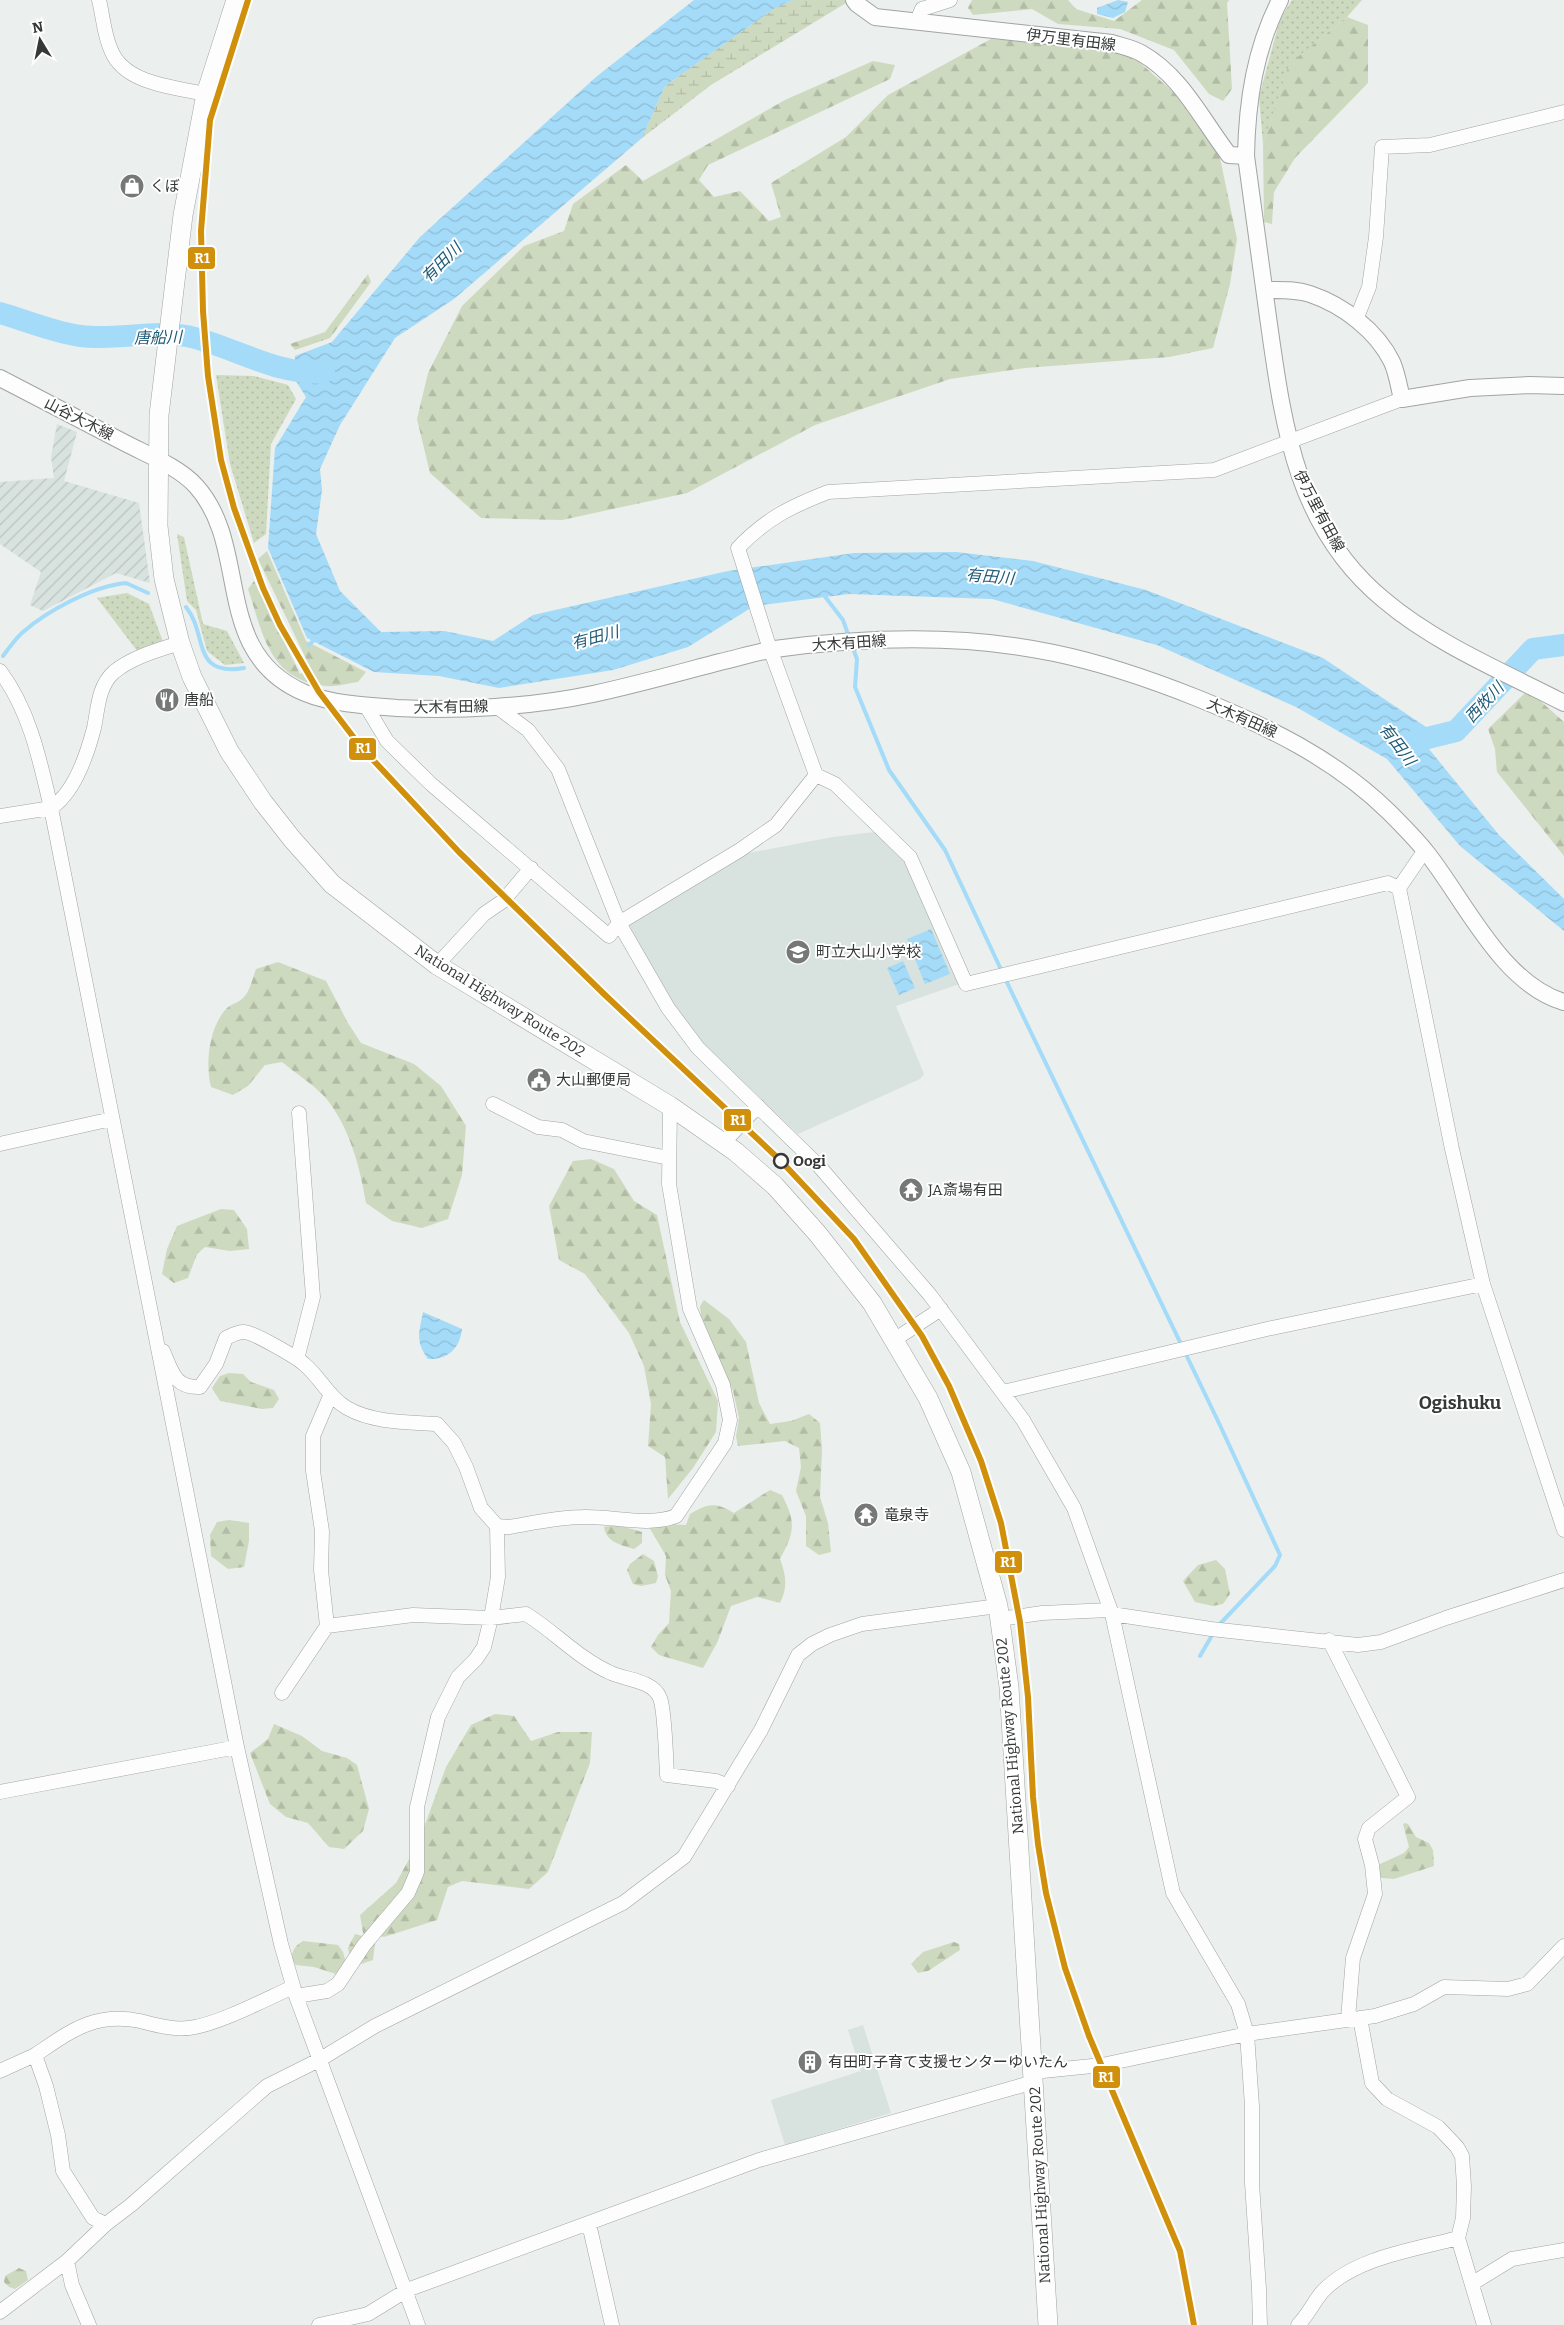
<svg xmlns="http://www.w3.org/2000/svg" width="1564" height="2325" font-family="Bitter,'Noto Sans JP',serif">
	<style>
		.built { fill: #d8e2de }
		.industrial { fill: url(#industrial-furrows) }
		.grass { fill: url(#grass-dots) }
		.forest { fill: url(#forest-firs) }
		.wetland { fill: url(#wetland-marsh) }
		.water { fill: url(#water-waves) }
		.lines { fill: none; stroke-linecap: round; stroke-linejoin: round }
		.stream { stroke: #a4dbf8; stroke-width: 4 }
		.river { stroke: #a4dbf8; stroke-width: 22 }
		.minor-casing { stroke: #a1a4a3; stroke-width: 15 }
		.major-casing { stroke: #a1a4a3; stroke-width: 18 }
		.highway-casing { stroke: #a1a4a3; stroke-width: 20 }
		.minor { stroke: #fcfdfc; stroke-width: 14 }
		.major { stroke: #fcfdfc; stroke-width: 16 }
		.highway { stroke: #fcfdfc; stroke-width: 19 }
		.rail-1-casing { stroke: #fff; stroke-width: 10 }
		.rail-1 { stroke: #d0900b; stroke-width: 6 }
		.stop-dot { fill: #fff; stroke: #353837; stroke-width: 2.5 }
		.labels { text-anchor: middle; stroke-width: 4; stroke-linejoin: round; paint-order: stroke }
		.street-label { font-size: 15px; fill: #353837; stroke: #fff }
		.poi-label { font-size: 15px; fill: #353837; stroke: #fff; text-anchor: start }
		.stop-label { font-size: 15px; font-weight: bold; fill: #353837; stroke: #fff; text-anchor: start }
		.water-label { font-size: 16px; font-style: italic; fill: #1d5976; stroke: #fff }
		.quarter-label { font-size: 18px; font-weight: bold; fill: #343a39; stroke: #fff }
		.line-badge { stroke: #fff; stroke-width: 2 }
		.badge-label { font-size: 14px; text-anchor: middle; font-weight: bold; fill: #fff }
	</style>
	<defs>
		<pattern id="industrial-furrows" width="10" height="10" patternUnits="userSpaceOnUse" patternTransform="scale(1.25)"><rect width="10" height="10" fill="#d8e2de"/><path d="M-1 1l2-2M0 10L10 0M9 11l2-2" fill="none" stroke="#bac3bf"/></pattern>
		<pattern id="grass-dots" width="8" height="8" patternUnits="userSpaceOnUse" patternTransform="scale(1.25)"><rect width="8" height="8" fill="#cedabf"/><path d="M2 2h.1M6 6h.1" fill="none" stroke="#b2bca5" stroke-width="1.8" stroke-linecap="round"/></pattern>
		<pattern id="forest-firs" width="22" height="20" patternUnits="userSpaceOnUse" patternTransform="scale(1.25)"><rect width="22" height="20" fill="#cedabf"/><path d="M5 1l3.5 6h-7zM16 11l3.5 6h-7z" fill="#b2bca5"/></pattern>
		<pattern id="wetland-marsh" width="20" height="14" patternUnits="userSpaceOnUse" patternTransform="scale(1.25)"><rect width="20" height="14" fill="#cedabf"/><path d="M1 5h8M5 5V1M11 12h8M15 12V8" fill="none" stroke="#b2bca5"/></pattern>
		<pattern id="water-waves" width="16" height="10" patternUnits="userSpaceOnUse" patternTransform="scale(1.25)"><rect width="16" height="10" fill="#a4dbf8"/><path d="M0 5q4-4 8 0t8 0" fill="none" stroke="#8ebdd5"/></pattern>
	</defs>
	<rect width="100%" height="100%" fill="#ebefed"/>
	<path class="built" d="M 875,832 L 905,862 L 959,984 L 896,1006 L 924,1074 L 920,1079 L 798,1134 L 706,1046 L 673,1006 L 627,921 L 743,854 L 833,837 Z
		M 863,2025 L 891,2113 L 785,2145 L 771,2100 L 861,2071 L 848,2030 Z"/>
	<path class="industrial" d="M 57,424 L 77,432 L 64,481 L 139,503 L 150,583 L 116,573 L 43,611 L 30,605 L 41,572 L 0,544 L 0,482 L 54,478 L 51,457 Z"/>
	<path class="grass" d="M 1292,0 L 1362,0 L 1347,17 L 1290,64 L 1263,144 L 1259,97 L 1280,19 Z
		M 216,375 L 254,376 L 288,385 L 296,399 L 271,444 L 266,534 L 254,543 L 230,464 Z
		M 177,534 L 184,537 L 203,624 L 227,631 L 244,663 L 225,665 L 207,651 L 196,610 L 187,601 Z
		M 127,593 L 149,604 L 163,642 L 138,652 L 97,598 Z"/>
	<path class="forest" d="M 972,0 L 1068,0 L 1076,9 L 1114,21 L 1142,0 L 1229,0 L 1227,3 L 1232,89 L 1223,101 L 1209,94 L 1174,50 L 1120,29 L 1058,24 L 1032,9 L 973,15 L 968,8 Z
		M 1347,17 L 1368,25 L 1368,83 L 1295,158 L 1274,192 L 1272,224 L 1264,222 L 1263,144 L 1289,64 Z
		M 991,39 L 1101,46 L 1138,61 L 1187,104 L 1220,158 L 1237,239 L 1230,284 L 1213,348 L 1169,357 L 1025,368 L 950,379 L 815,425 L 687,493 L 562,520 L 481,518 L 430,473 L 417,419 L 428,373 L 462,306 L 524,246 L 564,231 L 573,204 L 626,165 L 643,181 L 785,100 L 873,61 L 895,65 L 890,79 L 708,165 L 699,180 L 714,197 L 740,191 L 769,221 L 781,217 L 771,183 L 846,137 L 888,95 Z
		M 368,274 L 371,282 L 330,338 L 295,350 L 290,344 L 325,332 Z
		M 267,551 L 306,641 L 366,672 L 358,682 C 348,683 337,687 327,686 C 269,681 263,634 248,589 L 254,581 L 300,674 L 311,669 L 258,559 Z
		M 1528,690 L 1564,722 L 1564,856 L 1497,772 L 1495,749 L 1488,729 Z
		M 278,962 L 326,981 L 348,1023 L 361,1043 L 414,1064 L 441,1086 L 466,1126 L 462,1175 L 448,1219 L 422,1228 L 392,1221 L 366,1203 C 360,1168 351,1132 329,1102 C 319,1088 295,1073 282,1062 L 265,1065 L 248,1086 L 233,1095 L 211,1087 C 205,1064 209,1029 225,1010 C 230,1004 239,1003 244,997 C 250,991 253,977 256,969 Z
		M 591,1159 L 614,1169 L 634,1201 L 657,1215 L 680,1322 L 718,1401 L 716,1432 L 693,1468 L 668,1499 L 665,1457 L 648,1446 L 651,1404 L 644,1366 L 629,1333 L 585,1274 L 559,1260 L 549,1206 L 573,1161 Z
		M 221,1209 L 234,1210 L 247,1229 L 249,1249 L 230,1251 L 205,1247 L 197,1254 L 188,1278 L 174,1283 L 162,1274 L 167,1249 L 177,1226 Z
		M 704,1300 L 729,1319 L 746,1342 L 759,1403 L 770,1424 L 791,1421 L 809,1414 L 820,1423 L 822,1450 L 820,1497 L 828,1523 L 831,1552 L 819,1555 L 806,1546 L 806,1516 L 796,1491 L 801,1467 L 799,1448 L 785,1441 L 738,1446 L 736,1436 L 739,1418 L 733,1391 L 701,1316 L 700,1306 Z
		M 229,1373 L 243,1374 L 251,1382 L 274,1390 L 279,1399 L 273,1408 L 262,1409 L 220,1401 L 212,1388 L 220,1376 Z
		M 770,1490 L 782,1495 C 796,1522 795,1532 780,1559 C 786,1575 788,1587 780,1603 L 757,1597 L 731,1606 L 717,1643 L 703,1668 L 659,1655 L 651,1647 L 658,1635 L 669,1623 L 671,1591 L 665,1575 L 666,1556 L 649,1527 L 664,1524 L 686,1525 L 690,1514 C 708,1503 716,1502 734,1513 Z
		M 229,1520 L 249,1523 L 249,1541 L 244,1567 L 228,1569 L 211,1556 L 210,1535 L 217,1522 Z
		M 609,1526 L 621,1526 L 642,1532 L 642,1543 L 634,1549 C 621,1545 606,1542 604,1527 Z
		M 643,1554 L 654,1561 L 658,1576 L 656,1583 L 641,1586 L 633,1584 L 627,1570 L 630,1564 Z
		M 1216,1560 L 1225,1569 L 1230,1594 L 1223,1604 L 1213,1606 L 1195,1602 L 1183,1581 L 1198,1565 Z
		M 495,1714 L 514,1716 L 531,1741 L 558,1732 L 592,1732 L 590,1763 L 548,1872 L 529,1889 L 462,1881 L 448,1887 L 437,1920 L 384,1937 L 363,1933 L 360,1915 L 396,1883 L 419,1841 L 446,1767 L 471,1725 Z
		M 274,1724 L 302,1736 L 322,1751 L 347,1758 L 357,1765 L 369,1809 L 363,1831 L 344,1849 L 329,1847 L 308,1823 L 286,1817 L 270,1804 L 250,1753 L 268,1739 Z
		M 1405,1823 L 1408,1824 L 1416,1837 L 1429,1843 L 1433,1850 L 1434,1866 L 1394,1879 L 1382,1878 L 1378,1873 L 1380,1864 L 1404,1853 L 1409,1847 L 1403,1824 Z
		M 355,1934 L 366,1937 L 375,1943 L 373,1960 L 361,1964 L 350,1958 L 348,1948 Z
		M 303,1941 L 338,1945 L 343,1952 L 347,1966 L 342,1976 L 314,1967 L 296,1965 L 291,1959 C 293,1949 295,1946 303,1941 Z
		M 954,1942 L 959,1944 L 960,1950 L 928,1971 L 918,1973 L 911,1964 L 923,1952 Z
		M 19,2268 L 26,2271 L 28,2280 L 15,2289 L 9,2287 L 4,2282 L 5,2276 Z"/>
	<path class="wetland" d="M 793,0 L 851,0 L 711,85 L 642,138 L 665,86 L 775,8 Z"/>
	<path class="water" d="M 694,0 L 793,0 L 775,8 L 665,86 L 642,138 L 454,299 L 395,338 L 340,425 L 320,469 L 322,490 L 316,534 L 340,591 L 381,632 L 444,631 L 493,641 L 533,615 L 728,571 L 854,553 L 956,552 L 1033,561 L 1146,590 L 1323,658 L 1438,735 L 1429,749 L 1499,835 L 1564,899 L 1564,931 L 1460,846 L 1387,759 L 1296,707 L 1157,645 L 992,599 L 849,594 L 754,606 L 688,647 L 613,670 L 499,688 L 439,676 L 374,672 L 307,638 L 268,548 L 275,448 L 306,397 L 294,378 L 295,356 L 332,342 L 420,237 L 596,77 Z
		M 1118,0 L 1128,2 L 1125,12 L 1113,18 L 1097,14 L 1097,8 Z
		M 931,929 L 950,974 L 925,984 L 907,939 Z
		M 903,961 L 915,988 L 899,995 L 887,968 Z
		M 423,1312 L 462,1329 C 460,1348 448,1360 428,1359 C 415,1341 419,1333 423,1312 Z"/>
	<g class="lines">
		<path class="stream" d="M 823,594 L 843,620 L 849,637
			M 186,607 C 208,634 191,677 244,668
			M 309,645 L 316,638
			M 852,646 L 857,659 L 855,687 L 889,770 L 945,850 L 1012,993 L 1218,1421 L 1280,1555 L 1275,1566 L 1218,1626
			M 3,656 C 9,648 15,639 23,632 C 47,611 93,586 126,583 L 148,593
			M 1200,1656 L 1214,1632"/>
		<path class="river" d="M 0,313 C 25,320 55,333 81,336 C 119,341 158,328 195,338 C 237,349 280,376 324,372
			M 1407,743 L 1456,731 L 1533,649 L 1564,645"/>
		<defs>
			<path id="minor" d="M 99,0 C 103,16 104,35 111,50 C 124,84 174,87 206,94
				M 917,21 L 922,9 L 950,0
				M 1356,320 L 1369,287 L 1376,237 L 1382,147 L 1430,145 L 1564,112
				M 0,671 C 30,711 40,761 51,808 L 237,1747 L 281,1944 L 296,1996 L 418,2325
				M 366,706 L 387,741 L 431,784 L 609,936 L 619,923 L 740,850 L 776,825 L 816,775
				M 497,707 L 528,730 L 558,769 L 619,923 L 668,1008 L 698,1048 L 819,1166 L 930,1295 L 1023,1420 L 1074,1508 L 1112,1614 L 1173,1893 L 1238,2004 L 1247,2034 L 1252,2106 L 1252,2183 L 1259,2289 L 1260,2325
				M 0,816 L 51,808 C 74,793 87,755 94,728 C 98,709 98,686 114,672 C 132,657 158,650 180,643
				M 1425,850 L 1399,888 L 1452,1149 L 1483,1284 L 1564,1530
				M 1399,888 L 1388,883 L 966,984 L 910,857 L 835,784 L 816,775 L 768,643 L 738,548 C 767,518 790,507 828,492 L 1214,470 L 1402,399
				M 437,965 L 484,914 L 503,901 L 531,868
				M 493,1104 L 538,1127 L 562,1130 L 583,1141 L 669,1158
				M 723,1143 L 758,1106
				M 0,1144 L 112,1119
				M 894,1340 L 941,1309
				M 163,1351 C 172,1371 174,1388 200,1387 L 216,1364 L 226,1338 C 232,1335 237,1332 244,1332 C 253,1332 296,1357 304,1364 C 320,1377 329,1398 347,1408 C 373,1423 408,1422 437,1424 L 454,1443 L 466,1467 L 481,1508 L 497,1526 L 509,1527 C 533,1523 559,1517 583,1517 C 613,1516 648,1527 676,1516 L 725,1443 L 730,1420 L 723,1385 L 690,1309 L 669,1184 L 670,1106
				M 297,1359 L 313,1297 L 299,1113
				M 1003,1392 L 1267,1329 L 1483,1284
				M 1112,1614 L 1211,1629 L 1358,1645 L 1381,1642 L 1446,1618 L 1564,1580
				M 1000,1619 L 1042,1613 L 1110,1610
				M 327,1626 L 413,1615 L 491,1618 L 526,1614 C 555,1632 579,1659 611,1673 C 626,1680 653,1680 660,1698 C 665,1711 666,1758 667,1775 L 716,1781 L 728,1786
				M 1329,1640 L 1408,1797 L 1369,1828 L 1365,1839 L 1372,1865 L 1375,1894 L 1353,1958 L 1348,2019
				M 282,1693 L 327,1626 L 321,1570 L 322,1531 L 313,1471 L 313,1436 L 331,1394
				M 0,1792 L 237,1747
				M 296,1996 L 327,1991 L 338,1984 L 364,1945 L 408,1893 L 417,1872 L 417,1807 L 438,1717 L 458,1677 L 476,1659 L 484,1647 L 491,1618 L 498,1577 L 497,1526
				M 1360,2018 L 1372,2083 L 1387,2099 L 1438,2127 L 1457,2147 L 1462,2156 L 1464,2186 L 1463,2218 L 1458,2238 L 1484,2325
				M 35,2055 C 71,2031 94,2012 140,2021 C 156,2025 173,2030 189,2028 C 217,2025 266,1999 293,1987
				M 0,2071 L 35,2055 L 46,2086 L 58,2135 L 63,2171 L 93,2218 L 106,2224
				M 1033,2072 L 1102,2065 L 1247,2034 L 1375,2016 L 1414,2004 L 1444,1987 L 1508,1989 L 1527,1984 L 1564,1946
				M 589,2224 L 612,2325
				M 67,2261 L 72,2285 L 89,2325
				M 1473,2283 L 1512,2259 L 1564,2250
				M 0,2312 L 67,2261 L 106,2224 L 131,2205 L 267,2086 L 319,2060 L 375,2026 L 623,1903 L 684,1857 L 761,1730 L 798,1655 L 812,1644 L 830,1635 L 862,1624 L 998,1606
				M 319,2325 L 368,2314 L 407,2290 L 759,2160 L 1034,2082
				M 1298,2325 C 1309,2314 1314,2301 1323,2291 C 1356,2257 1414,2250 1458,2238"/>
			<path id="major" d="M 854,0 L 857,4 L 875,17 L 1112,43 C 1121,46 1132,48 1141,53 C 1181,75 1202,120 1229,155 L 1246,156
				M 1280,0 C 1255,49 1247,101 1246,156 C 1253,210 1261,263 1268,317 C 1283,423 1295,527 1384,600 C 1436,644 1504,672 1564,703
				M 1265,290 C 1280,290 1295,289 1310,294 C 1343,305 1377,331 1392,362 C 1397,373 1399,387 1402,399 L 1470,388 L 1529,385 L 1564,386
				M 0,378 C 42,400 83,421 125,443 C 148,455 179,467 196,486 C 252,548 210,653 305,693 C 331,704 369,706 397,708 C 459,711 532,707 593,694 C 635,685 678,673 720,662 C 738,658 756,652 775,649 C 866,637 964,634 1054,653 C 1102,663 1152,680 1197,698 C 1267,726 1335,759 1389,812 C 1402,825 1416,839 1427,853 C 1465,901 1502,984 1564,1002"/>
			<path id="highway" d="M 236,0 L 206,94 L 183,215 L 159,415 L 158,526 L 164,579 L 180,643 L 192,677 L 229,751 L 263,802 L 292,839 L 332,884 L 437,965 L 670,1106 L 736,1152 L 775,1186 L 817,1233 L 872,1303 L 928,1398 L 961,1472 L 998,1606 L 1009,1687 L 1048,2325"/>
		</defs>
		<use href="#minor" class="minor-casing"/>
		<use href="#major" class="major-casing"/>
		<use href="#highway" class="highway-casing"/>
		<use href="#minor" class="minor"/>
		<use href="#major" class="major"/>
		<use href="#highway" class="highway"/>
		<defs>
			<path id="rail-1" d="M 248,0 L 210,120 L 201,231 L 203,311 L 208,376 L 221,460 L 234,508 L 263,588 L 280,625 L 319,692 L 361,747 L 459,852 L 604,994 L 781,1161 L 854,1239 L 922,1336 L 949,1386 L 981,1461 L 1001,1523 L 1020,1622 L 1028,1697 L 1033,1797 L 1038,1844 L 1046,1893 L 1065,1968 L 1089,2036 L 1180,2251 L 1194,2325"/>
		</defs>
		<use href="#rail-1" class="rail-1-casing"/>
		<use href="#rail-1" class="rail-1"/>
	</g>
	<defs>
		<symbol id="shop-disc" viewBox="-11 -11 22 22"><circle r="9.5" fill="#757877" stroke="#fff"/><path d="M-5-2.5h2.3a2.7 3.5 0 0 1 5.4 0H5L5.5 6h-11ZM-1.5-2.5h3a1.5 2.3 0 0 0-3 0Z" fill="#fff"/></symbol>
		<symbol id="restaurant-disc" viewBox="-11 -11 22 22"><circle r="9.5" fill="#757877" stroke="#fff"/><path d="M-5-6h1v4h1v-4h1v4h1v-4h1v5L-1.5 .5V6h-2V.5L-5-1ZM5-6V6H3V1.5H1.5Q1.5-4 5-6Z" fill="#fff"/></symbol>
		<symbol id="school-disc" viewBox="-11 -11 22 22"><circle r="9.5" fill="#757877" stroke="#fff"/><path d="M0-5L7-2L0 1L-7-2ZM-4 1L0 2.5L4 1V4Q0 6-4 4Z" fill="#fff"/></symbol>
		<symbol id="civic-disc" viewBox="-11 -11 22 22"><circle r="9.5" fill="#757877" stroke="#fff"/><path d="M-.6-6.5H3V-4.5H.6V-3L4-1V1h2V6H-6V1h2V-1L-.6-3ZM-1.2 2.5V6h2.4V2.5Z" fill="#fff"/></symbol>
		<symbol id="temple-disc" viewBox="-11 -11 22 22"><circle r="9.5" fill="#757877" stroke="#fff"/><path d="M0-6L5-2H3V0L6.5 2.5H4V6H1.5V3h-3V6H-4V2.5H-6.5L-3 0V-2H-5Z" fill="#fff"/></symbol>
		<symbol id="building-disc" viewBox="-11 -11 22 22"><circle r="9.5" fill="#757877" stroke="#fff"/><path d="M-4-6H4V6H1V3H-1V6H-4ZM-2.5-4.3h1.7v1.8h-1.7ZM.8-4.3h1.7v1.8H.8ZM-2.5-1h1.7V.8h-1.7ZM.8-1h1.7V.8H.8Z" fill="#fff"/></symbol>
	</defs>
	<g fill-rule="evenodd">
		<use href="#shop-disc" x="118" y="172" width="28" height="28"/>
		<use href="#restaurant-disc" x="153" y="686" width="28" height="28"/>
		<use href="#school-disc" x="784" y="938" width="28" height="28"/>
		<use href="#civic-disc" x="525" y="1066" width="28" height="28"/>
		<use href="#temple-disc" x="897" y="1176" width="28" height="28"/>
		<use href="#temple-disc" x="852" y="1501" width="28" height="28"/>
		<use href="#building-disc" x="796" y="2048" width="28" height="28"/>
	</g>
	<circle class="stop-dot" cx="781" cy="1161" r="7"/>
	<g class="labels">
		<g class="street-label">
			<text transform="translate(1071 40) rotate(7)" y="5">伊万里有田線</text>
			<text transform="translate(79 419) rotate(27)" y="5">山谷大木線</text>
			<text transform="translate(1319 511) rotate(62)" y="5">伊万里有田線</text>
			<text transform="translate(849 643) rotate(-4)" y="5">大木有田線</text>
			<text transform="translate(451 707) rotate(-1)" y="5">大木有田線</text>
			<text transform="translate(1242 718) rotate(24)" y="5">大木有田線</text>
			<text transform="translate(500 1001) rotate(32)" y="5">National Highway Route 202</text>
			<text transform="translate(1010 1736) rotate(-95)" y="5">National Highway Route 202</text>
			<text transform="translate(1040 2185) rotate(-93)" y="5">National Highway Route 202</text>
		</g>
		<g class="poi-label">
			<text x="150" y="191">くぼ</text>
			<text x="184" y="705">唐船</text>
			<text x="816" y="957">町立大山小学校</text>
			<text x="556" y="1085">大山郵便局</text>
			<text x="928" y="1195">JA斎場有田</text>
			<text x="884" y="1520">竜泉寺</text>
			<text x="828" y="2067">有田町子育て支援センターゆいたん</text>
		</g>
		<g class="stop-label">
			<text x="793" y="1166">Oogi</text>
		</g>
		<g class="water-label">
			<text transform="translate(441 262) rotate(-45)" y="6">有田川</text>
			<text transform="translate(158 337) rotate(-1)" y="6">唐船川</text>
			<text transform="translate(990 576) rotate(5)" y="6">有田川</text>
			<text transform="translate(595 637) rotate(-15)" y="6">有田川</text>
			<text transform="translate(1484 702) rotate(-47)" y="6">西牧川</text>
			<text transform="translate(1398 744) rotate(53)" y="6">有田川</text>
		</g>
		<g class="quarter-label">
			<text x="1460" y="1409">Ogishuku</text>
		</g>
	</g>
	<g class="line-badge">
		<rect x="187" y="246" width="29" height="24" rx="5" fill="#d0900b"/>
		<rect x="348" y="737" width="29" height="24" rx="5" fill="#d0900b"/>
		<rect x="723" y="1108" width="29" height="24" rx="5" fill="#d0900b"/>
		<rect x="994" y="1550" width="29" height="24" rx="5" fill="#d0900b"/>
		<rect x="1092" y="2065" width="29" height="24" rx="5" fill="#d0900b"/>
	</g>
	<g class="badge-label">
		<text x="202" y="263">R1</text>
		<text x="363" y="753">R1</text>
		<text x="738" y="1125">R1</text>
		<text x="1008" y="1567">R1</text>
		<text x="1106" y="2082">R1</text>
	</g>
	<g transform="translate(40 40) rotate(350)" stroke="#ffffff" stroke-width="4" paint-order="stroke">
	<path d="M0-4L9 19L0 12L-9 19Z" fill="#353837"/>
	<text y="-8" font-size="14" font-weight="bold" text-anchor="middle" fill="#353837">N</text>
	</g>
</svg>
